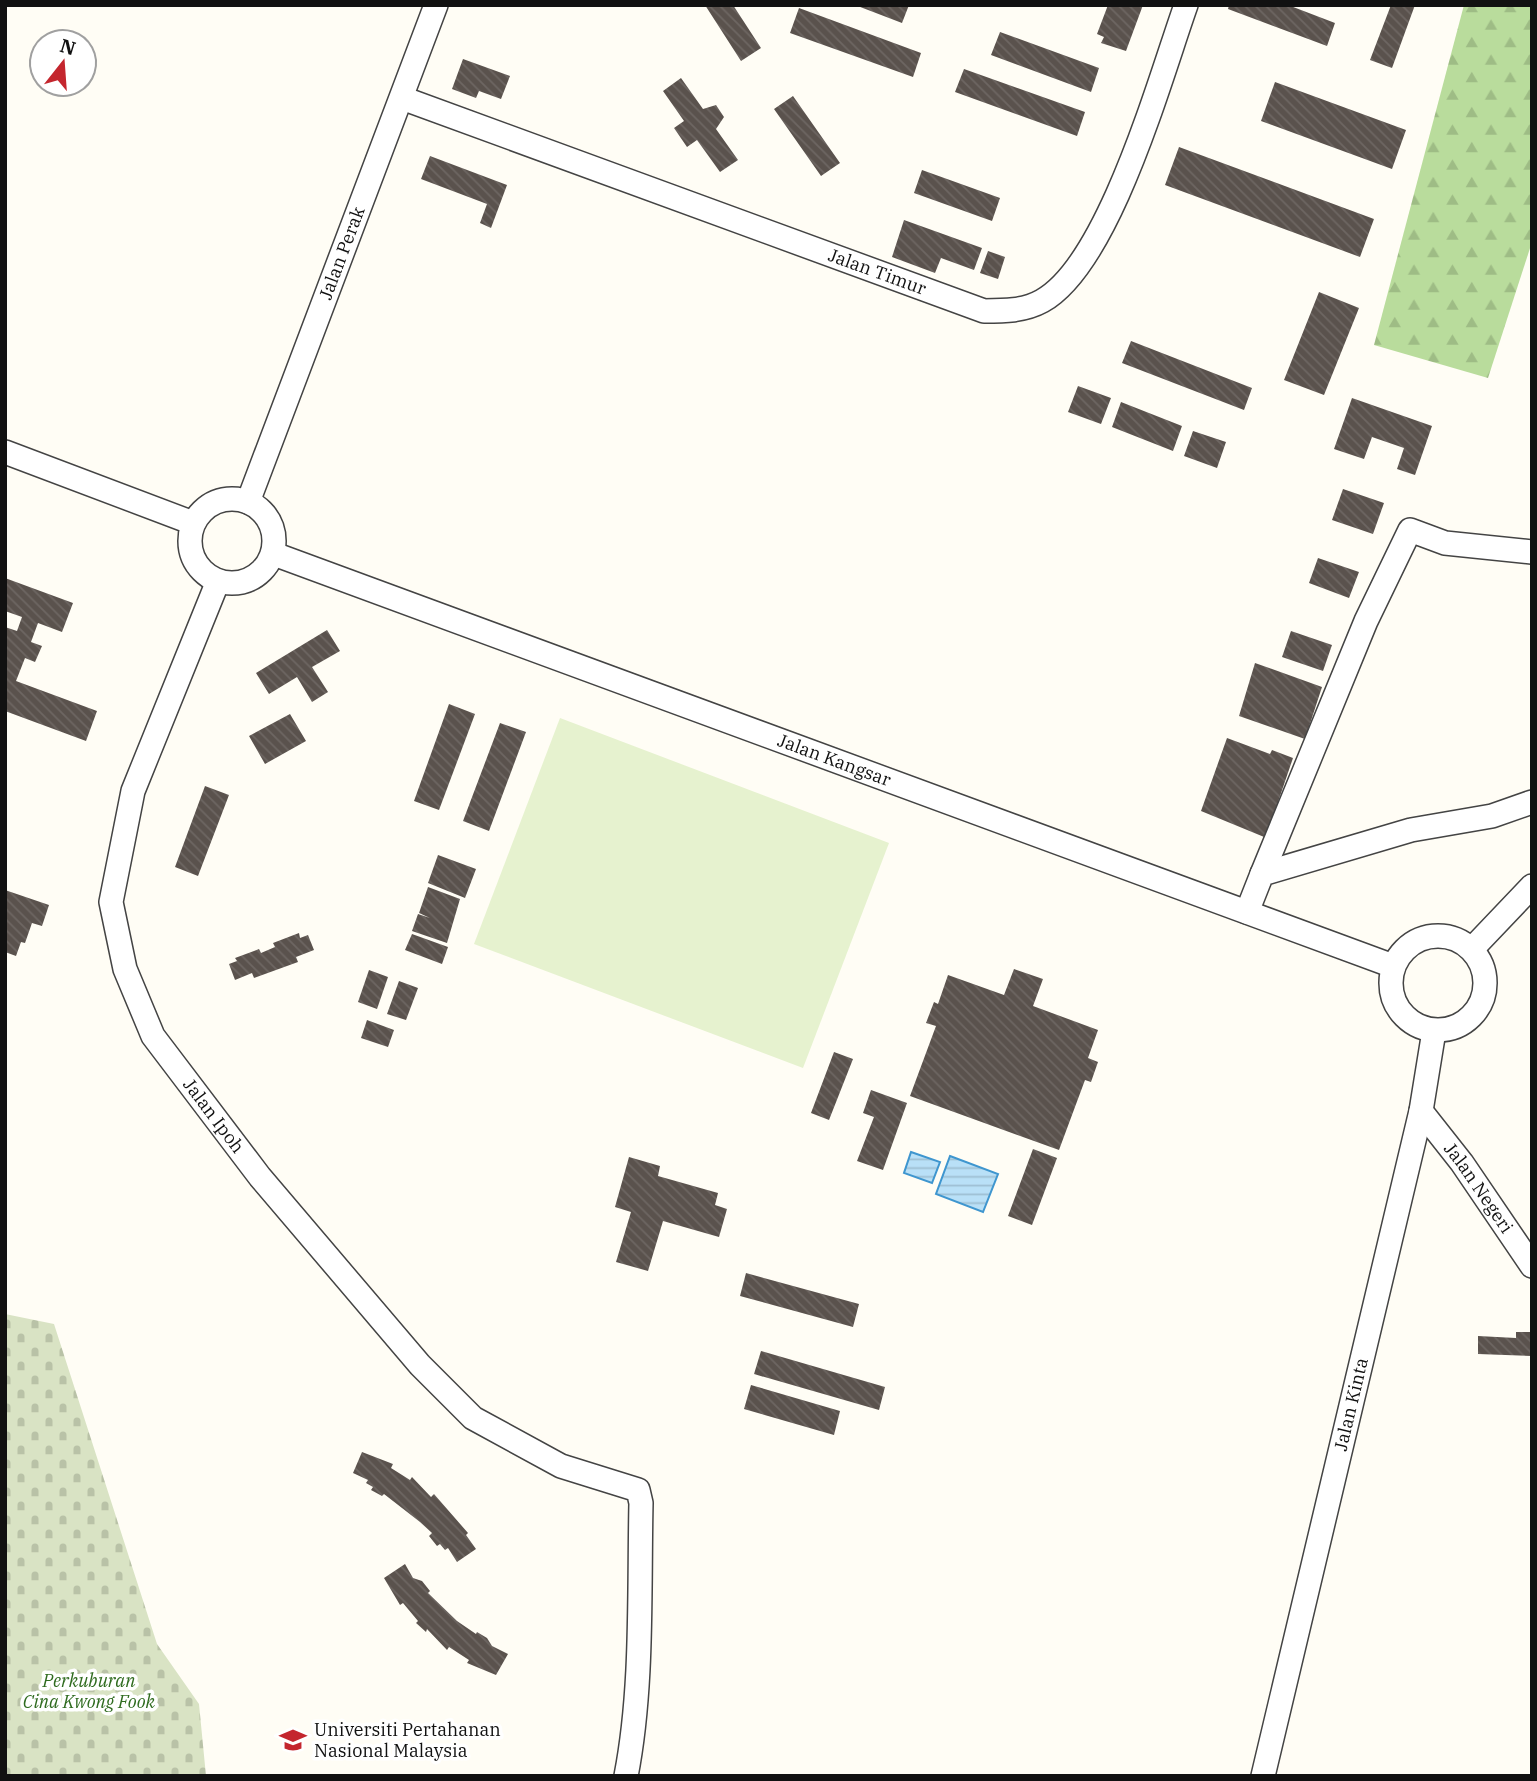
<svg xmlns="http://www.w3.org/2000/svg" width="1537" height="1781" font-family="'IBM Plex Serif',serif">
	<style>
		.forest { fill: url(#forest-firs) }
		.cemetery { fill: url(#cemetery-stones) }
		.pitch { fill: #e6f2cf }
		.water { fill: url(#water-rules); stroke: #3f96cf; stroke-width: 2 }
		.building { fill: url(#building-back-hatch) }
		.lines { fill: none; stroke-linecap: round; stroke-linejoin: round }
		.minor-casing { stroke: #444; stroke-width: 26 }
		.minor { stroke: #fff; stroke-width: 23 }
		.labels { text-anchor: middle; stroke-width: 7; stroke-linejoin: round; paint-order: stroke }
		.street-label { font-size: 18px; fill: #111; stroke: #fff }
		.park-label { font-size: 18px; font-style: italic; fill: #2f6b1f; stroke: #fff }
		.poi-label { font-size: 18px; fill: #111; stroke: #fff; text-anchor: start }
	</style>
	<defs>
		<pattern id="forest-firs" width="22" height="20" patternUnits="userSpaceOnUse" patternTransform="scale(1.75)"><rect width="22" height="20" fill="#b9dc9c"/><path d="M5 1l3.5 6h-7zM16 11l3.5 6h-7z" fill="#9ebc85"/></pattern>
		<pattern id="cemetery-stones" width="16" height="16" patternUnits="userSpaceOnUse" patternTransform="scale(1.75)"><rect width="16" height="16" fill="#d9e3c4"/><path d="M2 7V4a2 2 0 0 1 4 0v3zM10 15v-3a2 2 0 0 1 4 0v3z" fill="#b9c2a7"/></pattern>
		<pattern id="water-rules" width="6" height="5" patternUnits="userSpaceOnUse" patternTransform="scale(1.75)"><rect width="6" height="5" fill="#b9e0f7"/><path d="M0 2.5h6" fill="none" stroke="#9ebfd3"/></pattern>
		<pattern id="building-back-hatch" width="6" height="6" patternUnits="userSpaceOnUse" patternTransform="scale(1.75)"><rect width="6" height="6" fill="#5a524d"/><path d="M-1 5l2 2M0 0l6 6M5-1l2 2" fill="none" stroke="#6d6662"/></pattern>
	</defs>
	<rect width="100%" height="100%" fill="#fffdf5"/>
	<path class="forest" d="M 1464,5 L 1532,5 L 1532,242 L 1488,378 L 1374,345 Z"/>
	<path class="cemetery" d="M 5,1314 L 54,1324 L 157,1644 L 199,1704 L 206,1776 L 5,1776 Z"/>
	<path class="pitch" d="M 560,718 L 889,843 L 803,1068 L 474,944 Z"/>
	<path class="water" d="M 911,1152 L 940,1162 L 932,1183 L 904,1173 Z
		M 950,1156 L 998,1174 L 983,1212 L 936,1194 Z"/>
	<path class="building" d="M 705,5 L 733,5 L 761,48 L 741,61 Z
		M 855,5 L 909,5 L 902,23 Z
		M 1108,5 L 1143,5 L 1126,51 L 1101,43 L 1104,37 L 1097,34 Z
		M 1229,5 L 1288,5 L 1335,23 L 1327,46 L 1228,9 Z
		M 1391,5 L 1415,5 L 1392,68 L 1370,60 Z
		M 799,8 L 921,53 L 913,77 L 790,33 Z
		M 1000,32 L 1099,68 L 1091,92 L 991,55 Z
		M 463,59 L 510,76 L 501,99 L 479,91 L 476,98 L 452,89 Z
		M 964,69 L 1085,112 L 1077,136 L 955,92 Z
		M 681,78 L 703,109 L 716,105 L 724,117 L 716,129 L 738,160 L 720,172 L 697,140 L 687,147 L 674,128 L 684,121 L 663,91 Z
		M 1275,82 L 1406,130 L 1392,169 L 1261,121 Z
		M 793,96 L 840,163 L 821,176 L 774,109 Z
		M 1179,147 L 1374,219 L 1360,257 L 1165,185 Z
		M 430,156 L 507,185 L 491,228 L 480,223 L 487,204 L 421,179 Z
		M 922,170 L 1000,198 L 992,221 L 914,193 Z
		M 904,220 L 982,248 L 974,270 L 941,258 L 935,273 L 892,257 Z
		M 988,251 L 1005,257 L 998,279 L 980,273 Z
		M 1319,292 L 1359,308 L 1324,395 L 1284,380 Z
		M 1131,341 L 1252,388 L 1244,410 L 1122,363 Z
		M 1078,386 L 1111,398 L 1101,424 L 1068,412 Z
		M 1352,398 L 1432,426 L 1415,475 L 1397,469 L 1404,448 L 1372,437 L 1364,459 L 1334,449 Z
		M 1121,402 L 1182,426 L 1173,451 L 1112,427 Z
		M 1193,431 L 1226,442 L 1217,468 L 1184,456 Z
		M 1343,489 L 1384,503 L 1373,534 L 1332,520 Z
		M 1318,558 L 1359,572 L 1349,598 L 1309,583 Z
		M 5,578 L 73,603 L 62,632 L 38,623 L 31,642 L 42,646 L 35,662 L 25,658 L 16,681 L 97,711 L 86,741 L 5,711 L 5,627 L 17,631 L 22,617 L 5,611 Z
		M 327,630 L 340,651 L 312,667 L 328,692 L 312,702 L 297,677 L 269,694 L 256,673 Z
		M 1291,631 L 1332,645 L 1323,671 L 1282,657 Z
		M 1255,663 L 1322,687 L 1305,739 L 1239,716 Z
		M 449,704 L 475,714 L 439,810 L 414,801 Z
		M 290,714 L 306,741 L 265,764 L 249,736 Z
		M 500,723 L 526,732 L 489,831 L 463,821 Z
		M 1227,738 L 1270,754 L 1272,750 L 1293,758 L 1278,802 L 1282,803 L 1269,839 L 1201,811 Z
		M 205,786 L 229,795 L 198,876 L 175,867 Z
		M 438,855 L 476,869 L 465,898 L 428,883 Z
		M 428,887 L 460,899 L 447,943 L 412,931 L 418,914 L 430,918 L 419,913 Z
		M 5,890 L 49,905 L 42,926 L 32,923 L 25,943 L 21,942 L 16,956 L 5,952 Z
		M 299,933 L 300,938 L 308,935 L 314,950 L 296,957 L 298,962 L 254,978 L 252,973 L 235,980 L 229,964 L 237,961 L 235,958 L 259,949 L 261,953 L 275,947 L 273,943 Z
		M 412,934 L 448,947 L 442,964 L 405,950 Z
		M 1014,969 L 1043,979 L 1033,1006 L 1098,1030 L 1088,1058 L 1098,1062 L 1091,1082 L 1085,1080 L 1059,1150 L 910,1096 L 936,1026 L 926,1023 L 934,1002 L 938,1004 L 948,975 L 1004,995 Z
		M 369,970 L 388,977 L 377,1009 L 358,1002 Z
		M 399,981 L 418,988 L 406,1020 L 387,1014 Z
		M 367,1020 L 394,1030 L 388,1047 L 361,1038 Z
		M 834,1052 L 853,1059 L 829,1120 L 811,1113 Z
		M 871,1090 L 907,1103 L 883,1170 L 857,1161 L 874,1117 L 863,1113 Z
		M 1033,1149 L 1057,1158 L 1032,1225 L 1008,1216 Z
		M 629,1157 L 660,1166 L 658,1176 L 718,1193 L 715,1205 L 727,1209 L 719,1237 L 663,1221 L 648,1271 L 616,1262 L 631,1212 L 615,1207 Z
		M 746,1273 L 859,1304 L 853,1327 L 740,1296 Z
		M 1516,1332 L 1532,1332 L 1532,1356 L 1478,1354 L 1478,1336 L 1516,1338 Z
		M 761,1351 L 885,1387 L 879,1410 L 754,1374 Z
		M 751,1385 L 840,1411 L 834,1435 L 744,1409 Z
		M 362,1452 L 393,1464 L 391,1468 L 410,1480 L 412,1477 L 431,1497 L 434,1494 L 468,1533 L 466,1535 L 476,1549 L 457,1562 L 448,1548 L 445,1550 L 440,1544 L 437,1546 L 429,1536 L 432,1533 L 420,1522 L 384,1494 L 382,1496 L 371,1490 L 373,1487 L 366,1483 L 368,1480 L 353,1473 Z
		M 405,1564 L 413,1578 L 422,1581 L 430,1591 L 428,1593 L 457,1621 L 476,1634 L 477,1632 L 487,1638 L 492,1646 L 508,1654 L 496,1675 L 467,1663 L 469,1660 L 449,1647 L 447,1650 L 427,1629 L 426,1632 L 416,1623 L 418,1621 L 403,1603 L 400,1605 L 384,1578 Z"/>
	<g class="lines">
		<defs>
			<g id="minor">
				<path id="s1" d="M 402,98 L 984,311 C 1004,311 1024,311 1042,301 C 1109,264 1160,78 1186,5"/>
				<path d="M 5,452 L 193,523"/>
				<circle cx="232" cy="541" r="42"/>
				<path id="s2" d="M 248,502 L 436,5"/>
				<path id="s3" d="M 274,554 L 1393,966"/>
				<path id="s4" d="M 218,581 L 133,791 L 111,902 L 125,969 L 153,1036 L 260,1177 L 420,1365 L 473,1418 L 561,1466 L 638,1490 L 641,1503 C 639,1592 643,1689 626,1776"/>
				<path d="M 1262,874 L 1366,621 L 1410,530 L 1445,543 L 1532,552"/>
				<path d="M 1247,912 L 1262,874 L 1411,830 L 1492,816 L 1532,802"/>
				<circle cx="1438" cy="983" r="47"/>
				<path d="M 1472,949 L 1532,886"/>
				<path id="s5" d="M 1421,1111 L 1462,1163 L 1532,1266"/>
				<path id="s6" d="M 1263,1776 L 1421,1111 L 1434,1031"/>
			</g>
		</defs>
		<use href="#minor" class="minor-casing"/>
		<use href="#minor" class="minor"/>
	</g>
	<defs>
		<symbol id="university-bare" viewBox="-9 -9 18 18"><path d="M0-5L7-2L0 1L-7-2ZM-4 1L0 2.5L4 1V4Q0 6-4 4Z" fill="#c4262e" stroke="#fff" stroke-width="2.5" paint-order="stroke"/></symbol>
	</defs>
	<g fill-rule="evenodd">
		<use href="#university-bare" x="274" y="1721" width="38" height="38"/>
	</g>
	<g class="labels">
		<g class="street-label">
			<text dy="6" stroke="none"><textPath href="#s2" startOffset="266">Jalan Perak</textPath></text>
			<text dy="6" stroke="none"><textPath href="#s1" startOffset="506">Jalan Timur</textPath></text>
			<text dy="6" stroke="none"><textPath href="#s3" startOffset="597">Jalan Kangsar</textPath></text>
			<text dy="6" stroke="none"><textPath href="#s4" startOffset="581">Jalan Ipoh</textPath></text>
			<text dy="6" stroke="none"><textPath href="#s5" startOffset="96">Jalan Negeri</textPath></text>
			<text dy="6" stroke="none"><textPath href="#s6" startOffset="382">Jalan Kinta</textPath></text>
		</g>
		<g class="park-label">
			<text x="89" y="1687">Perkuburan<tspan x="89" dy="21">Cina Kwong Fook</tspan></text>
		</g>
		<g class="poi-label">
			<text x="314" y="1736">Universiti Pertahanan<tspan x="314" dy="21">Nasional Malaysia</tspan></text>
		</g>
	</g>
	<rect width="1537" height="1781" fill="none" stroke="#111111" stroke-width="14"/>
	<g transform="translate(63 63) rotate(17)"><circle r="33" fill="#ffffff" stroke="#a0a0a0" stroke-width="2"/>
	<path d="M0-5L12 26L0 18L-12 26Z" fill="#c4262e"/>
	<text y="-10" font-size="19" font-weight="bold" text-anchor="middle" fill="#111111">N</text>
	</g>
</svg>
